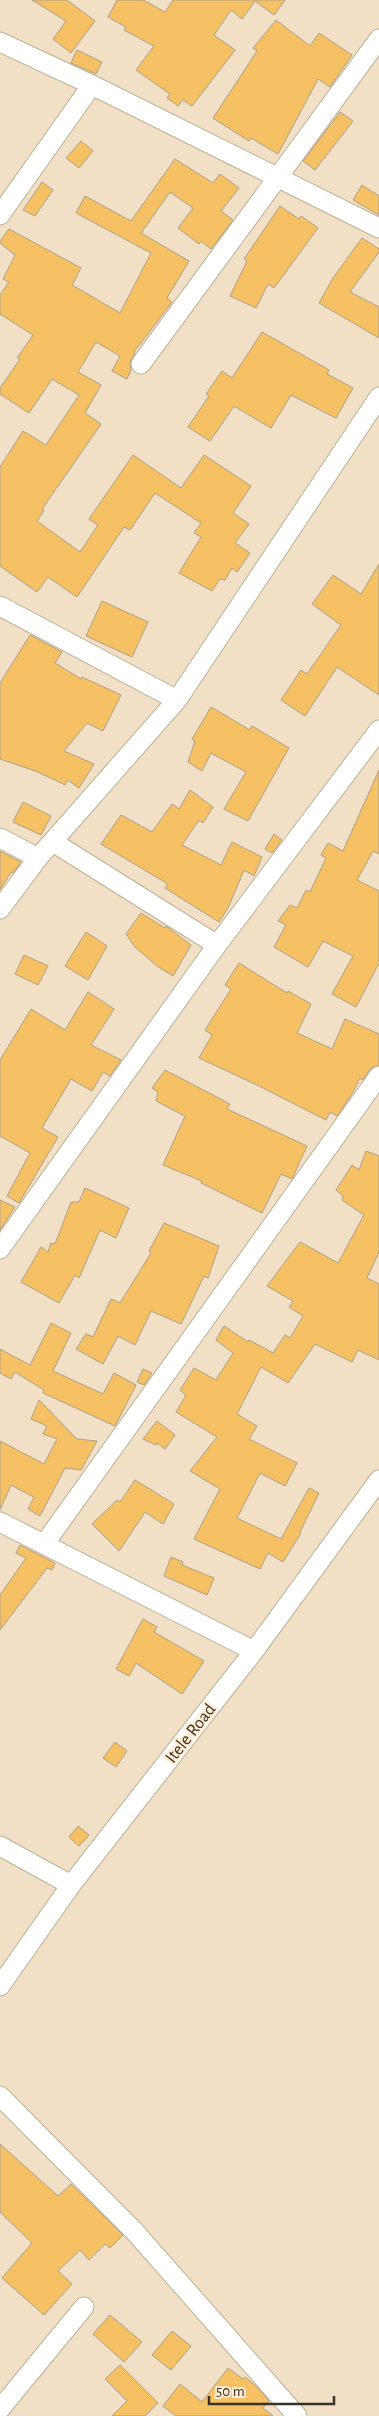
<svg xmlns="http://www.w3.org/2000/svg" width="379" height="2416" font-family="'Alegreya Sans',sans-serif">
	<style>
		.building { fill: #f6c064; stroke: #af9f86 }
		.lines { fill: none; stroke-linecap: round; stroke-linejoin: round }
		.minor-casing { stroke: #bfaf96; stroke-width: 21 }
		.minor { stroke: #fff; stroke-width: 19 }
		.labels { text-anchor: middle; stroke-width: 5; stroke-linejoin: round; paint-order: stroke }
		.street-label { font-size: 18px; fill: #383227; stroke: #feedd2 }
	</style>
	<rect width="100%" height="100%" fill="#f1e0c5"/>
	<path class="building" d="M 32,0 L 67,0 L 95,21 L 71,53 L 53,39 L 66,21 Z
		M 117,0 L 143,0 L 165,12 L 173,0 L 285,0 L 274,15 L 255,1 L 242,19 L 231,10 L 214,35 L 235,50 L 192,106 L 183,100 L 178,106 L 167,98 L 170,94 L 136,70 L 154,46 L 124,30 L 126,27 L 108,17 Z
		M 276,20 L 310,46 L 319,33 L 352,55 L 330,87 L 318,79 L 278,154 L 251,138 L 249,141 L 213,118 L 257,51 L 253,48 Z
		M 77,50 L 102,62 L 96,74 L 71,63 Z
		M 340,112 L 353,121 L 315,170 L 303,161 Z
		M 81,141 L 93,151 L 79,168 L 66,158 Z
		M 175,159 L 213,183 L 220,174 L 239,188 L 221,211 L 233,220 L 211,249 L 201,241 L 199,244 L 178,228 L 193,208 L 170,192 L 141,233 L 189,261 L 167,298 L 172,302 L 134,352 L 135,353 L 130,362 L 131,370 L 127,379 L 112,371 L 120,356 L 96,342 L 78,372 L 101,385 L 85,413 L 101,424 L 42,509 L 44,510 L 37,521 L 80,552 L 98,525 L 89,519 L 133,455 L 181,488 L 204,455 L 251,486 L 233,513 L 249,524 L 235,543 L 250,553 L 237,572 L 232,568 L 225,580 L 220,579 L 212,591 L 179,573 L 201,537 L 194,533 L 201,523 L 155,493 L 130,530 L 124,527 L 77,597 L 48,577 L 37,592 L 0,566 L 0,467 L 23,431 L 46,445 L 79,395 L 52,379 L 29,413 L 0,394 L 0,388 L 20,359 L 17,358 L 33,335 L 0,314 L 0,295 L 9,282 L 3,279 L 15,255 L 0,243 L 0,241 L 9,229 L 81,268 L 72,285 L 120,313 L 151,253 L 76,213 L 85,196 L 131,221 Z
		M 42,182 L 53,190 L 35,216 L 23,210 Z
		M 362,185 L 379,196 L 379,215 L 353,200 Z
		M 280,206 L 299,219 L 301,216 L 318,228 L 274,288 L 268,284 L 256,308 L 230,296 L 247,261 L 244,259 Z
		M 362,238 L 379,249 L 379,252 L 350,292 L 379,307 L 379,338 L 319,303 L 333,278 Z
		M 262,332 L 329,370 L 327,374 L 353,388 L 336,418 L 291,395 L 271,428 L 234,406 L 210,441 L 188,427 L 209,396 L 206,394 L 222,371 L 232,378 Z
		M 379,564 L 379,695 L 337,667 L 305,716 L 281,700 L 301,670 L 307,674 L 341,625 L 312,604 L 333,575 L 361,594 Z
		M 102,601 L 148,622 L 132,657 L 86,636 Z
		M 30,635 L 62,652 L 55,663 L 81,679 L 82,677 L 121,695 L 103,731 L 87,723 L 64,751 L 94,764 L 79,788 L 68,780 L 65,785 L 38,772 L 0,759 L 0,683 Z
		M 211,707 L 250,730 L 252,726 L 289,748 L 248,821 L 224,809 L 246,772 L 211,753 L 202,771 L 188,762 L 195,741 L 192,739 Z
		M 379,770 L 379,854 L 373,851 L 357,880 L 379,891 L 379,963 L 356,1007 L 332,994 L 353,956 L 323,941 L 308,967 L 274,947 L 286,925 L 278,921 L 290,905 L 297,908 L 306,890 L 310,892 L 326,858 L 321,855 L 328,843 L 343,851 Z
		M 190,790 L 213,807 L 203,823 L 199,820 L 182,845 L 221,865 L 232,842 L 262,857 L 254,876 L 244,870 L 228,908 L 219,922 L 165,888 L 168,884 L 101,844 L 121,815 L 152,832 L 172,804 L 179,809 Z
		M 23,802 L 51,816 L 41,835 L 13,822 Z
		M 274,834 L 282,840 L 272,853 L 265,849 Z
		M 0,851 L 21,862 L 13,873 L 11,872 L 0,890 Z
		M 141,913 L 165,928 L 166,926 L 191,945 L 173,976 L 157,966 L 135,947 L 126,934 Z
		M 86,932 L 107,946 L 88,980 L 65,966 Z
		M 24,955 L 48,966 L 38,985 L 15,974 Z
		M 239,963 L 287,993 L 288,991 L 311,1004 L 297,1033 L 332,1049 L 345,1019 L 379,1034 L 379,1065 L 370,1069 L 363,1080 L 360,1078 L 352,1094 L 337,1116 L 330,1112 L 326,1120 L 255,1084 L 199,1058 L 212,1035 L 205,1030 L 231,989 L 225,985 Z
		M 88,992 L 114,1009 L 91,1045 L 121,1060 L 110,1076 L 103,1072 L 92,1091 L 71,1079 L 42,1128 L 58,1137 L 19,1203 L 7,1196 L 30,1153 L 0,1136 L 0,1060 L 31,1009 L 65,1030 Z
		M 165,1070 L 230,1104 L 227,1109 L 307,1146 L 292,1179 L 281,1174 L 262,1213 L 201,1183 L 202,1181 L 163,1165 L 185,1116 L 156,1101 L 158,1092 L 152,1088 Z
		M 366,1151 L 379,1156 L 379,1252 L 367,1278 L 379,1284 L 379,1360 L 358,1350 L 352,1362 L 315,1344 L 288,1383 L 261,1367 L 237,1414 L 257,1426 L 249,1439 L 297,1463 L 285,1486 L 260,1473 L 237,1518 L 281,1539 L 309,1488 L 319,1493 L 300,1532 L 301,1533 L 283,1562 L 268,1553 L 260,1569 L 194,1539 L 220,1489 L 190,1471 L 217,1437 L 176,1412 L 186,1395 L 180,1390 L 194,1368 L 216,1380 L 233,1353 L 216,1340 L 224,1326 L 248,1342 L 249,1340 L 273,1353 L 285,1335 L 290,1338 L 303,1316 L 289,1307 L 293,1301 L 267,1286 L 300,1242 L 338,1263 L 364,1215 L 342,1200 L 343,1196 L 336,1190 L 352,1165 L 359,1170 Z
		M 85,1188 L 129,1208 L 116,1238 L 100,1230 L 79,1278 L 75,1275 L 59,1303 L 21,1282 L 41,1247 L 48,1252 L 51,1243 L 55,1244 L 71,1202 L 79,1202 Z
		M 0,1200 L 15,1207 L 0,1230 Z
		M 164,1223 L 219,1246 L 208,1278 L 204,1276 L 181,1324 L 151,1311 L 135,1345 L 118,1336 L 103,1364 L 76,1349 L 86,1334 L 93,1337 L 111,1299 L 120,1303 L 151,1253 L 149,1251 Z
		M 51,1323 L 71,1333 L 53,1371 L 103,1394 L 114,1373 L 136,1385 L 115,1426 L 43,1393 L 44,1390 L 15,1372 L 11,1379 L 0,1373 L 0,1349 L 30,1365 Z
		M 143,1369 L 152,1373 L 144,1385 L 137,1382 Z
		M 39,1400 L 77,1439 L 97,1441 L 81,1470 L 65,1468 L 40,1516 L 28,1509 L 34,1497 L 11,1485 L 0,1510 L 0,1441 L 44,1464 L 57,1439 L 43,1434 L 47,1426 L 31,1419 Z
		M 157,1421 L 175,1435 L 165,1449 L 157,1443 L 156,1445 L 143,1439 Z
		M 135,1480 L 174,1504 L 163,1524 L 145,1512 L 119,1551 L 92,1524 L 117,1500 L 120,1502 Z
		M 20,1545 L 55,1563 L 52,1570 L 47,1568 L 0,1630 L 0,1595 L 26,1558 L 16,1553 Z
		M 171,1557 L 183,1562 L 182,1565 L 214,1578 L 207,1595 L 164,1576 Z
		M 143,1619 L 157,1627 L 154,1632 L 204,1661 L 182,1694 L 136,1663 L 129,1676 L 116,1669 Z
		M 115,1742 L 127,1751 L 116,1767 L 103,1758 Z
		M 78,1826 L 89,1835 L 79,1846 L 69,1837 Z
		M 0,2144 L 58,2196 L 71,2184 L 123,2235 L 110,2248 L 105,2244 L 89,2260 L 80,2250 L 58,2271 L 72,2284 L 44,2315 L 2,2278 L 32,2243 L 0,2212 Z
		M 110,2315 L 142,2342 L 124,2362 L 93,2334 Z
		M 172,2331 L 191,2346 L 171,2370 L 152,2355 Z
		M 120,2365 L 158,2403 L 145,2416 L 112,2416 L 127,2401 L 105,2379 Z
		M 228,2368 L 243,2379 L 245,2377 L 257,2387 L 269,2401 L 263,2408 L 273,2416 L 176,2416 L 163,2406 L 180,2384 L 202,2402 Z"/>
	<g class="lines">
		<defs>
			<path id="minor" d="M 0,42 L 92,85 L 379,228
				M 0,215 L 92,85
				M 141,364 L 379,39
				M 0,606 L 177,700
				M 0,838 L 38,858
				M 53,842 L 217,945
				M 0,909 L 38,858 L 177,700 L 379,397
				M 0,1249 L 217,945 L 379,730
				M 0,1522 L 254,1651
				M 45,1543 L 379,1076
				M 0,1846 L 71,1885
				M 0,1986 L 71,1885 L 254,1651 L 379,1480
				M 0,2096 L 135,2232 L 297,2416
				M 0,2409 L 84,2307"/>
		</defs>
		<use href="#minor" class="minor-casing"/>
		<use href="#minor" class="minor"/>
	</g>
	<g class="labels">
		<g class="street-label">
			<text transform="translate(190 1733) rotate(-52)" y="6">Itele Road</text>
		</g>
	</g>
	<path d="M209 2396v8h125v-8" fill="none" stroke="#383227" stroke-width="2.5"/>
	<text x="216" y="2396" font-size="15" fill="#383227" stroke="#feedd2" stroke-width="4" paint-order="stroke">50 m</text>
</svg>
